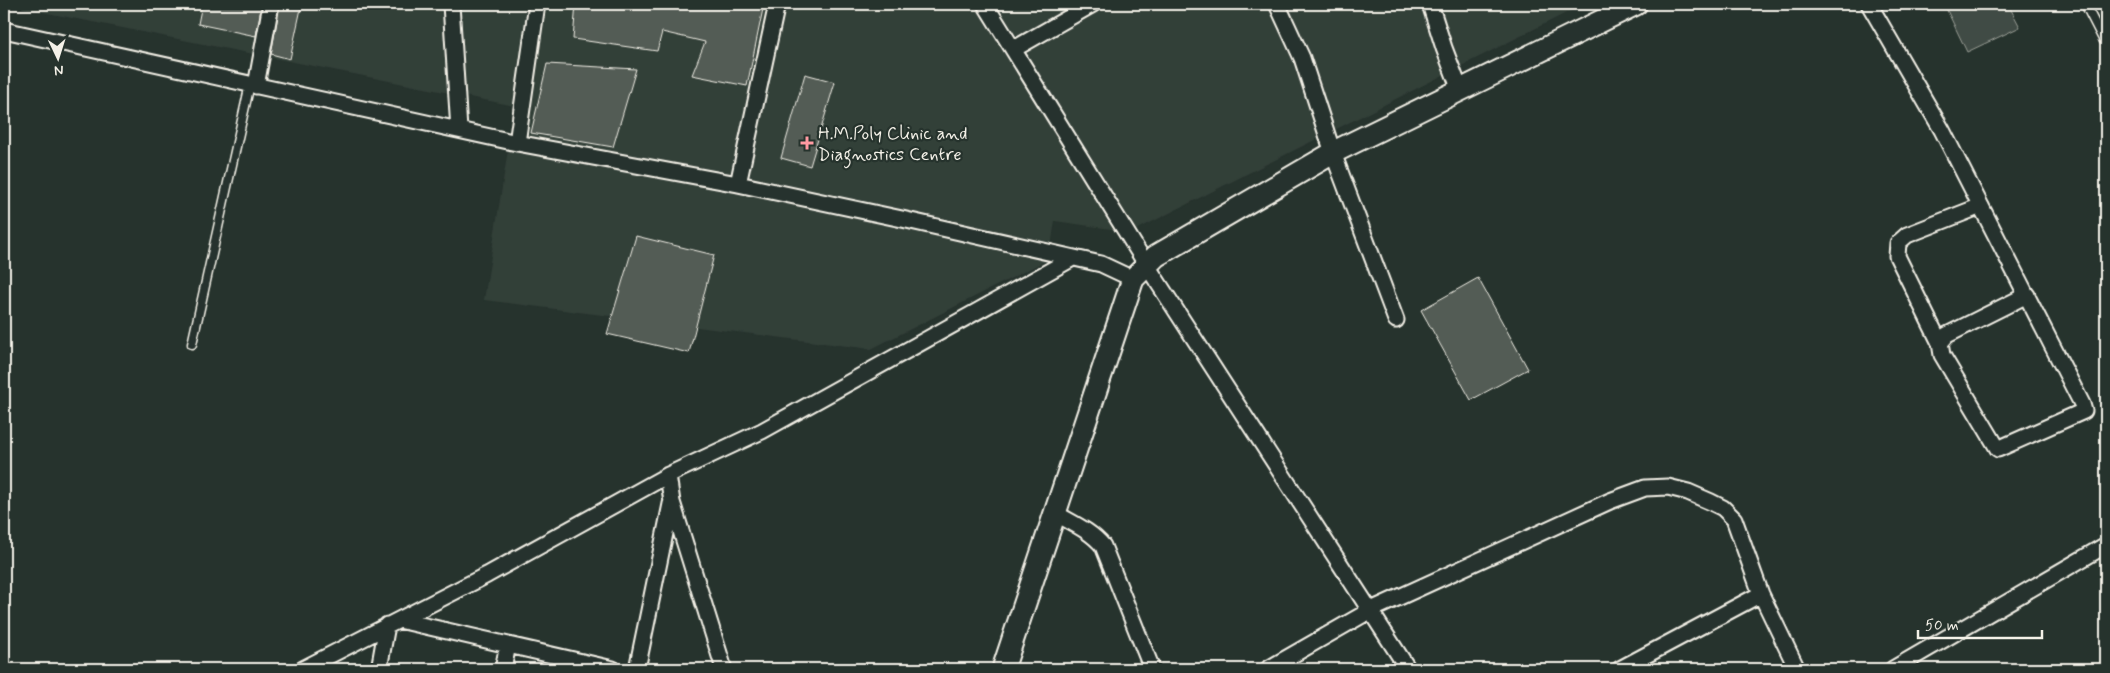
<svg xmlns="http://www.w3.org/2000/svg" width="2110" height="673" font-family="Mynerve,sans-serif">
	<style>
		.built { fill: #333f39 }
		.green { fill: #414b45; stroke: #9a9e96 }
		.building { fill: #525c55; stroke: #f4f1e8 }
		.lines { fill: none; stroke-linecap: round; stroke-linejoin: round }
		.lane-casing { stroke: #f4f1e8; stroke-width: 11 }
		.street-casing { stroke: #f4f1e8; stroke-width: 19 }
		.secondary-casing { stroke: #f4f1e8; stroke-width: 25 }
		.lane { stroke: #26332d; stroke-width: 8 }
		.street { stroke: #26332d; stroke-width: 15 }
		.secondary { stroke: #26332d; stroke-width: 21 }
		.poi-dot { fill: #ff9aa2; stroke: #26332d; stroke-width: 2 }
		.labels { text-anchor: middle; stroke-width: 4.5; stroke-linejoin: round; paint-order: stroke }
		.poi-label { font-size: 18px; fill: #f4f1e8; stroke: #26332d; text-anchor: start }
	</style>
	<rect width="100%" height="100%" fill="#26332d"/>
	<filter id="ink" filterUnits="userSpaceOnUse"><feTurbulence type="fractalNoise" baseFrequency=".02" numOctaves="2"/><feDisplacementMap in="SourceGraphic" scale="10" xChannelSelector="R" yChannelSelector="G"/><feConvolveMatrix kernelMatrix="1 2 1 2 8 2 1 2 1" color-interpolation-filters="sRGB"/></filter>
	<g filter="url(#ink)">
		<path class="built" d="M 23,4 L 1584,4 L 1132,232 L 1055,221 L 1049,259 L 871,349 L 484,300 L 515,106 L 22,8 Z"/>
		<path class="green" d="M 1944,4 L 2008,4 L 2020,27 L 1967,52 Z"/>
		<path class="building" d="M 202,4 L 262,4 L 256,36 L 198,24 Z
			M 280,4 L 302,4 L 290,59 L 271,54 Z
			M 576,4 L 705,4 L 721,6 L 722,4 L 764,4 L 747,86 L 692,75 L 705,42 L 662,32 L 657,51 L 573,39 Z
			M 547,64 L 636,69 L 613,147 L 531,133 Z
			M 805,74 L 835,82 L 810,166 L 781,158 Z
			M 636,236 L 714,255 L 689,353 L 607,334 Z
			M 1478,278 L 1528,369 L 1471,400 L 1421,310 Z"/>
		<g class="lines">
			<defs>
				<path id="lane" d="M 2085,4 L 2104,41
					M 192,344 L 250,84"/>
				<path id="street" d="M 451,4 L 459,130
					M 985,4 L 1146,264 L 1408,669
					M 1277,4 L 1302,58 L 1333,153 L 1396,320
					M 1430,4 L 1444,48 L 1460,90
					M 1869,4 L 1942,130 L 2082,404 L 2084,411 L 1998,449 L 1942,355 L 1940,343 L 1947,335 L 2027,295
					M 4,30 L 517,143 L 738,184 L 902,219 L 1101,264 L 1133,279
					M 1014,49 L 1093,4
					M 256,86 L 271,4
					M 517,143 L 537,4
					M 738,184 L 777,4
					M 1940,343 L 1897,256 L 1898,243 L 1907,235 L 1981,206
					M 668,475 L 672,502 L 724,669
					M 1055,513 C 1072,523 1091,531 1103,546 L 1152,669
					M 399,620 L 613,669
					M 303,669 L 487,575 L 668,475 L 762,431 L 1073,258
					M 379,669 L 387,625
					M 503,669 L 508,645
					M 637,669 L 671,504
					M 1268,669 L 1371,610 L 1610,501 L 1645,488 L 1668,487 L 1688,492 L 1711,502 L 1723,508 L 1734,519 L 1761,594 L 1797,669
					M 1620,669 L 1761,594
					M 1893,669 L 2106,545"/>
				<path id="secondary" d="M 1003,669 L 1133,279 L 1156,256 L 1338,150 L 1636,4"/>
			</defs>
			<use href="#lane" class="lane-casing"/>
			<use href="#street" class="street-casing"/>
			<use href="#secondary" class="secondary-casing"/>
			<use href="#lane" class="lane"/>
			<use href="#street" class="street"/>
			<use href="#secondary" class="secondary"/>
		</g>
	</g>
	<path class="poi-dot" d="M804.5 135.5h5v5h5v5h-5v5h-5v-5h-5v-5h5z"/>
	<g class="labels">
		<g class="poi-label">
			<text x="818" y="139">H.M.Poly Clinic and<tspan x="818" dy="21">Diagnostics Centre</tspan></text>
		</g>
	</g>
	<rect width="2110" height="673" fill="none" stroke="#26332d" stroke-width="20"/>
	<rect x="10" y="10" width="2090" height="653" fill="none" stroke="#f4f1e8" stroke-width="2" filter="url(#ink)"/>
	<g transform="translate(58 58) rotate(176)" stroke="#26332d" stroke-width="4" paint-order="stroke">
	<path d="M0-4L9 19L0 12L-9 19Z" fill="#f4f1e8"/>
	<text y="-8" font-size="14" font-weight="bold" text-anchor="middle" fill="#f4f1e8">N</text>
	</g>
	<path d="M1918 630v8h124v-8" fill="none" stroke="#f4f1e8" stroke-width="2.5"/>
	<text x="1925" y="630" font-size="15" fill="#f4f1e8" stroke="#26332d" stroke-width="4" paint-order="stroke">50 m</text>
</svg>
